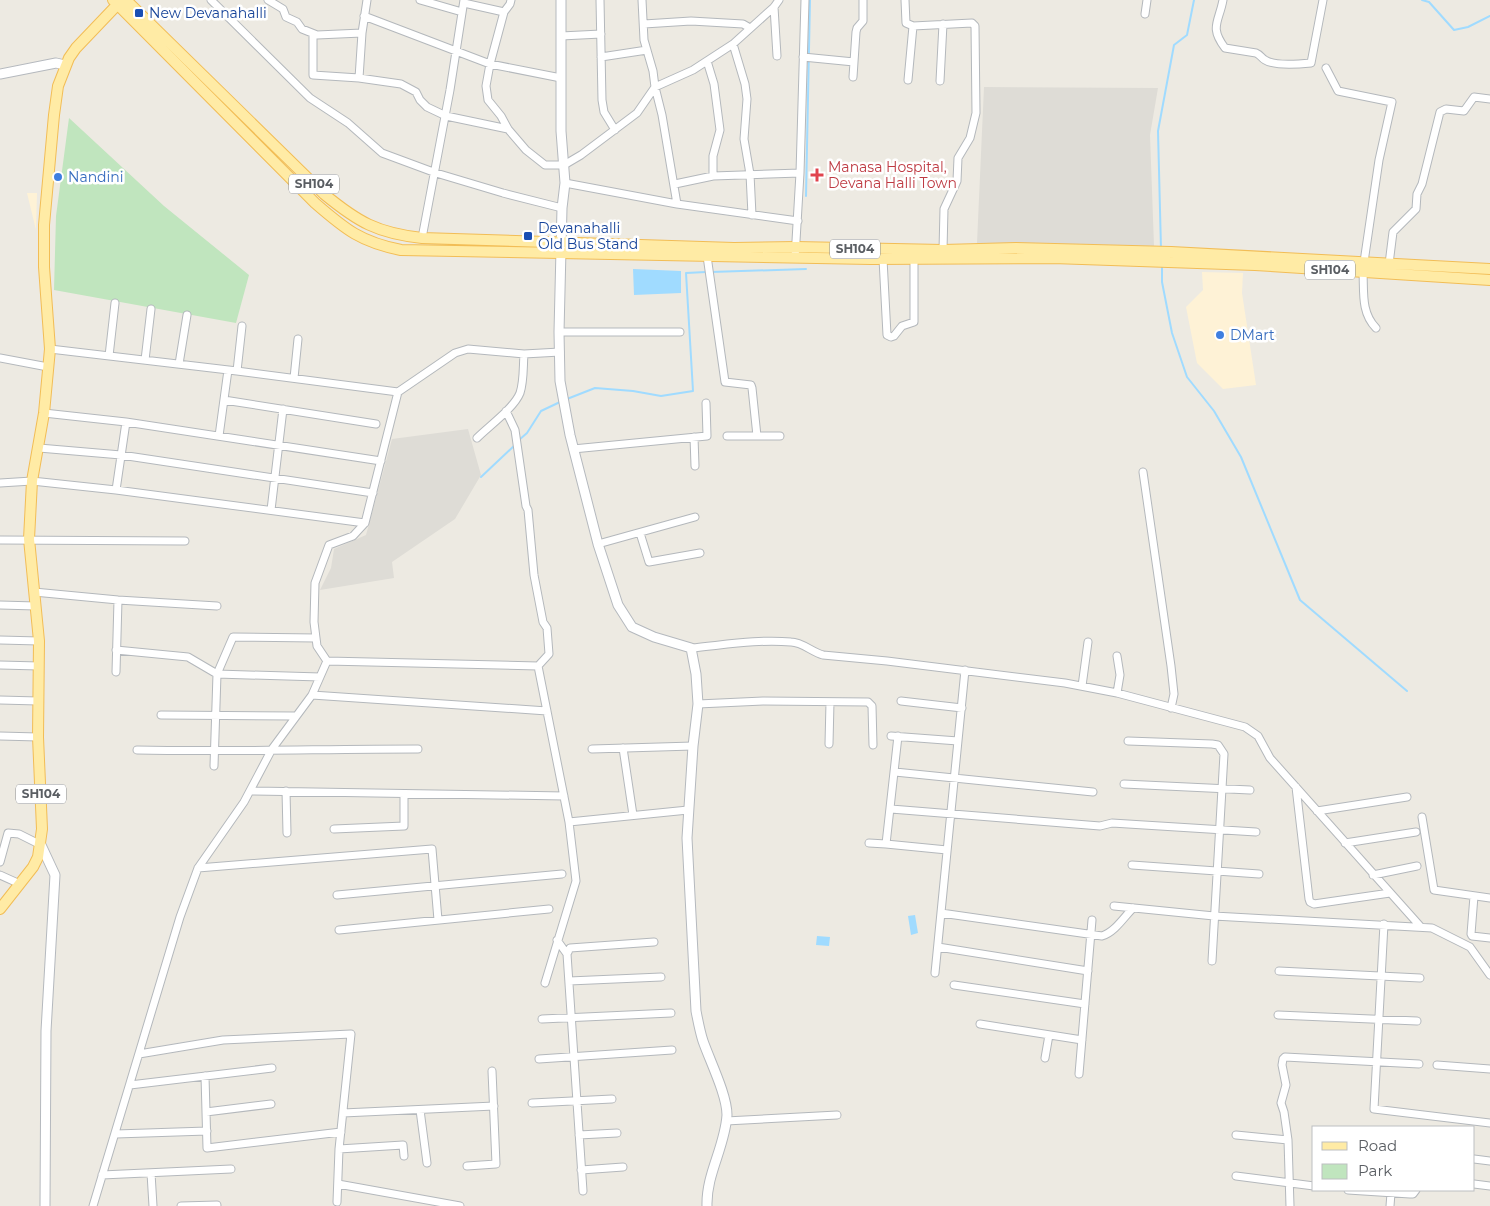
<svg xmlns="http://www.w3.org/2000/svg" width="1490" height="1206" font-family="Montserrat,sans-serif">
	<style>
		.commercial { fill: #fef2d6 }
		.industrial { fill: #dedcd6 }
		.green { fill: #c0e5be }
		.water { fill: #a0dbff }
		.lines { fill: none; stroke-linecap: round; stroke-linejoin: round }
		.stream { stroke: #a0dbff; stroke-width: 2 }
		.street-casing { stroke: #b4b8bc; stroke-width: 9 }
		.secondary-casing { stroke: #b5b9be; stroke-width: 11 }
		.primary-casing { stroke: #f2bd56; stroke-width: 12 }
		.street { stroke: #fff; stroke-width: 7 }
		.secondary { stroke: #fff; stroke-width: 9 }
		.primary { stroke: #ffeba5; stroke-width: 10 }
		.transit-dot { fill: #1a4fb4; stroke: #fff; stroke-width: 2 }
		.health-dot { fill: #e0444e; stroke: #fff; stroke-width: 2 }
		.shop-dot { fill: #3f7fe0; stroke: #fff; stroke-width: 2 }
		.labels { text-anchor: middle; stroke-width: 5; stroke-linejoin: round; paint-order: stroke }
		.shield { fill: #fff; stroke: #8c8e92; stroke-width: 1 }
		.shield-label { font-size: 12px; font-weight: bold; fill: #5a5e63 }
		.transit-label { font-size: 14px; fill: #164399; stroke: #fff; text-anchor: start }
		.health-label { font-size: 14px; fill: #be3a42; stroke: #fff; text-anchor: start }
		.shop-label { font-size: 14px; fill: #366cbe; stroke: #fff; text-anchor: start }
	</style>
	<rect width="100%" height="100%" fill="#edeae2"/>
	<path class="commercial" d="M 27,193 L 37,193 L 36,230 Z
		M 1202,272 L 1243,273 L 1242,293 L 1256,385 L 1223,389 L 1197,363 L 1186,307 L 1203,290 Z"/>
	<path class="industrial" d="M 984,87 L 1158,88 L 1150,135 L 1154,246 L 977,243 Z
		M 468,429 L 481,475 L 455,519 L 392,562 L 394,578 L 320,590 L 331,568 L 334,549 L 366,535 L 392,439 Z"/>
	<path class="green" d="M 69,118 L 164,206 L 249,275 L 236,323 L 54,290 L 56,216 Z"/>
	<path class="water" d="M 633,269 L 681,271 L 681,293 L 634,295 Z
		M 915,915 L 918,933 L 911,935 L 908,916 Z
		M 817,936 L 830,937 L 829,946 L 816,945 Z"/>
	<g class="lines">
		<path class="stream" d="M 1422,0 L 1429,2 L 1454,30 L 1468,27 L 1490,16
			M 806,196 L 810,0
			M 1161,249 L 1158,131 L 1174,45 L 1187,35 L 1194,0
			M 1162,267 L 1162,282 L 1172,333 L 1187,377 L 1214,411 L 1241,457 L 1300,600 L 1407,691
			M 711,272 L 806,269
			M 567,399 L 595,388 L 633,391 L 661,396 L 693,391 L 686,273 L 706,272
			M 519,440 L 527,433 L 541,411 L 560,402
			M 481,477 L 516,444"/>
		<defs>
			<path id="street" d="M 211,0 L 310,98 L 348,123 L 382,153 L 436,173 L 503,193 L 562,208
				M 268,0 L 283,9 L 286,17 L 297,22 L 302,29 L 317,35 L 362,33
				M 420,0 L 462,12
				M 511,0 L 510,4 L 504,12 L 490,64 L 486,86 L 488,100 L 501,116 L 508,129 L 526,150 L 545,165 L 564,165 L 581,155 L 637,113 L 655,87 L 653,71 L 644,40 L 642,0
				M 600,0 L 602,100 L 604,112 L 615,130
				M 905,0 L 906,23 L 913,26 L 908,80
				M 1223,0 C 1219,22 1209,27 1225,48 L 1256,53 C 1261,55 1261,58 1265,60 C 1274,66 1301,64 1311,63 L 1323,0
				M 464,3 L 504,12
				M 774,7 L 777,56
				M 1145,14 L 1147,0
				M 364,16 L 490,64 L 561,78
				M 644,24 L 691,21 L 743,24 L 750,28
				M 913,26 L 972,23 L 975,26 L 976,113 L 970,138 L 958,158 L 957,181 L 944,209 L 943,250
				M 313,34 L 313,75 L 359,78 L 401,84 L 416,92 L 420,100 L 427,107 L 446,116 L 508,129
				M 561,36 L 601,34
				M 733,44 L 745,84 L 747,99 L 744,139 L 750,174 L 752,215
				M 601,57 L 647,50
				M 803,57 L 854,62
				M 707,61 L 714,84 L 720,130 L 713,156 L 713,176
				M 1326,68 L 1338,91 L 1392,102 L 1379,160 L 1364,262
				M 853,77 L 856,32 L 857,28 L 863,21 L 863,0
				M 359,78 L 362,33 L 367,0
				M 940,81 L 943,24
				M 565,183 L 677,204 L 798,221
				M 675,184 L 713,176 L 800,173
				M 677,204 L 662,115 L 655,87 L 693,70 L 733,44 L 774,7 L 779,0
				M 422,238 L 450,90 L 464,0
				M 707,256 L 725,382 L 751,385 L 752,388 L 757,436
				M 795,258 L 800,173 L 805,0
				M 883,259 L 887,335 L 891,337 L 894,336 L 902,326 L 914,322 L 914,259
				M 1389,264 L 1393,232 L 1416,209 L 1417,194 L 1422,184 L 1440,112 L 1446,109 L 1464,111 L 1474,97 L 1490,99
				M 1363,272 C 1364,292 1361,313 1376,328
				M 559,332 L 680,332
				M 50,349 L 237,371 L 398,392
				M 109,356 L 115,303
				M 0,358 L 48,367
				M 145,360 L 151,309
				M 179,364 L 187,315
				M 237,371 L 242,326
				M 294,378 L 298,339
				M 224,400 L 376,424
				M 506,411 L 515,430 L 526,506 L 528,510 L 534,575 L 543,622 L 547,628 L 549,654 L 538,666 L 569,822 L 576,881 L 545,983
				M 44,413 L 126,422 L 381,461
				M 219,436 L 228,370
				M 727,436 L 780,436
				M 694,437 L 695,466
				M 477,438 C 489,426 514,408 520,393 C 524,381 523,366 524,354
				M 39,448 L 121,455 L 373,493
				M 573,449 L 707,436 L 706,403
				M 1143,472 L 1171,666 L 1174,694 L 1171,708
				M 0,483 L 32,481 L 116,490 L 365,523
				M 116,490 L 126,422
				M 271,510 L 283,409
				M 640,533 L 649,562 L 700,553
				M 0,540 L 185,541
				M 598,544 L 695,517
				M 34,592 L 118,600 L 217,606
				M 0,605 L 36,606
				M 0,640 L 39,641
				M 691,648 C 724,645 758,639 791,642 C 802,642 812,652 823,655 L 887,661 L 1065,683 L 1117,693 L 1245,727 L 1258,736 L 1270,758 L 1420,926
				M 116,650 L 188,657 L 217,674 L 320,677
				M 327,661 L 538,666
				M 0,665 L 39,666
				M 116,672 L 118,600
				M 1082,686 L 1088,642
				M 1117,693 L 1120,675 L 1117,656
				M 312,695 L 547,711
				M 0,700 L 38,701
				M 901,701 L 962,708
				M 698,704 L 763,701 L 868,702 L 872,706 L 873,745
				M 161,715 L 295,716
				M 0,736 L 38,737
				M 891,736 L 958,741
				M 1128,741 L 1212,744 L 1218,745 L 1224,754 L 1212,961
				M 829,744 L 830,702
				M 623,748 L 633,815
				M 592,749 L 693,746
				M 137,750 C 231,752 324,749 418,749
				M 214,766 L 217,674 L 233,637 L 316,638
				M 895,772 L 1093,792
				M 1124,784 L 1250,790
				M 1296,787 L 1309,899 L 1310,902 L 1314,904 L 1390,893
				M 250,791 L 564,796
				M 286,791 L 287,833
				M 891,809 L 1100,826 L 1112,823 L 1256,832
				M 1317,811 L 1407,797
				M 1422,817 L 1434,890 L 1490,898
				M 569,822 L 688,810
				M 334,829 L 404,826 L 404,794
				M 869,843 L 886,844 L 898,736
				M 1345,843 L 1416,832
				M 886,844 L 947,850
				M 0,862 L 8,833 L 19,834 L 41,845
				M 1132,865 L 1259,874
				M 198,868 L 432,849 L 438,920
				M 0,875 L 20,884
				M 1373,875 L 1417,866
				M 337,895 L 562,874
				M 1474,896 L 1471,934 L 1472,936 L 1490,938
				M 1114,906 L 1214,916 L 1432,928 L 1470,947 L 1490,975
				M 941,913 L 1102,936 C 1115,932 1124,917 1133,908
				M 1384,924 L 1374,1109 L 1490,1123
				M 339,930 L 549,909
				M 557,940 L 567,954 L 583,1191
				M 938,947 L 1088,971
				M 567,954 L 570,948 L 654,942
				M 1279,971 L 1420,978
				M 935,973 L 965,670
				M 569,981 L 661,977
				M 954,985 L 1085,1004
				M 1278,1015 L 1417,1021
				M 542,1019 L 671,1013
				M 980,1024 L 1082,1040
				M 139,1054 L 223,1040 L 351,1034 L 339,1149 L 337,1202
				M 1045,1058 L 1049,1035
				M 539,1059 L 672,1050
				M 1437,1065 L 1490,1069
				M 1079,1074 L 1092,920
				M 205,1076 L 207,1148 L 341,1132
				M 130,1085 L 272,1068
				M 532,1103 L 612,1099
				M 420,1110 L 427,1163
				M 206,1112 L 271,1104
				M 343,1113 L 494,1106
				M 726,1121 L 837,1115
				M 116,1134 L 207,1131
				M 579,1135 L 617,1133
				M 1236,1135 L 1288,1140
				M 339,1149 L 403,1145 L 404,1156
				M 1474,1159 L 1490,1161
				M 467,1166 L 496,1164 L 492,1071
				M 581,1170 L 623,1167
				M 151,1173 L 153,1206
				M 102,1175 L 231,1169
				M 1236,1176 L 1314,1186
				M 338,1184 L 460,1206
				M 1474,1184 L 1490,1186
				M 1348,1190 L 1410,1194 L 1413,1194 L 1416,1190
				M 93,1206 L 180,917 L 198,868 L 244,802 L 272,749 L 312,695 L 327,661 L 317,646 L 314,622 L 315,583 L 329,545 L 353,536 L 365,523 L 398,392 L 455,353 L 468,349 L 524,354 L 560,352
				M 181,1206 L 217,1205
				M 1290,1206 L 1288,1140 L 1284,1112 L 1281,1103 L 1286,1085 L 1282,1065 L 1283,1059 L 1285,1057 L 1419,1064
				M 1390,1206 L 1391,1193"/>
			<path id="secondary" d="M 561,0 L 561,131 L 565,183 L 562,208 L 559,332 L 560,381 L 570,435 L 598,544 L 618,605 L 632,627 L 654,637 L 691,648 L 696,674 L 698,704 L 693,746 L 687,838 L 696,1011 C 698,1021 700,1032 703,1041 C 710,1061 727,1095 727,1115 C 725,1147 706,1174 707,1206
				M 0,74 L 56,63 L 65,65
				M 41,845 L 55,875 L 46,1031 L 45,1206"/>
			<path id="primary" d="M 113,0 L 315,203 C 346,230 361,242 401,250 L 871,259 L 1053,258 L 1255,265 L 1490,280
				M 126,0 L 324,194 C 358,222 377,233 422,238 L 734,248 L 796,247 L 943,250 L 1016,248 L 1171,252 L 1490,269
				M 0,909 L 33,867 L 38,857 L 42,829 L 38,737 L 39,641 L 29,539 L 32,481 L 44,413 L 50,349 L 44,267 L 44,225 L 54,115 L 58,86 L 69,58 L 76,48 L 117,5 L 119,1"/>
		</defs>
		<use href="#street" class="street-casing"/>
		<use href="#secondary" class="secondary-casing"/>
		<use href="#primary" class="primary-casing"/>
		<use href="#street" class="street"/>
		<use href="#secondary" class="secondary"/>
		<use href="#primary" class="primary"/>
	</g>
	<g class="transit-dot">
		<rect x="134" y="8" width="10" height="10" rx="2.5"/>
		<rect x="523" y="231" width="10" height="10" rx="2.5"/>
	</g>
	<path class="health-dot" d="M814.5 167.5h5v5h5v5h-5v5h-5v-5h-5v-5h5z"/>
	<g class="shop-dot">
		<circle cx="58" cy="177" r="5"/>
		<circle cx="1220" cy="335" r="5"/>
	</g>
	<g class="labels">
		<g class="shield">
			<rect x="289" y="174.5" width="50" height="19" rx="4"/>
			<rect x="830" y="239.5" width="50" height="19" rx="4"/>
			<rect x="1305" y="260.5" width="50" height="19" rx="4"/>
			<rect x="16" y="784.5" width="50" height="19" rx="4"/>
		</g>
		<g class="shield-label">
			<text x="314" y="188">SH104</text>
			<text x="855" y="253">SH104</text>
			<text x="1330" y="274">SH104</text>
			<text x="41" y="798">SH104</text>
		</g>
		<g class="transit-label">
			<text x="149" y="18">New Devanahalli</text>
			<text x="538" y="233">Devanahalli<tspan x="538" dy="16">Old Bus Stand</tspan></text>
		</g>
		<g class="health-label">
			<text x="828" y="172">Manasa Hospital,<tspan x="828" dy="16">Devana Halli Town</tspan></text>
		</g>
		<g class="shop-label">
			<text x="68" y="182">Nandini</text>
			<text x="1230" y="340">DMart</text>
		</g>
	</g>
	<rect x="1312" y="1126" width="162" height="65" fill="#ffffff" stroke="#bdbfc1"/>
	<rect x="1322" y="1142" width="25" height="8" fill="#ffeba5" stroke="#bdbfc1"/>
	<text x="1358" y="1151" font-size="15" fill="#5a5e63">Road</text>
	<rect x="1322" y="1164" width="25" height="15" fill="#c0e5be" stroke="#bdbfc1"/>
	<text x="1358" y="1176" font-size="15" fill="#5a5e63">Park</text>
</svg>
